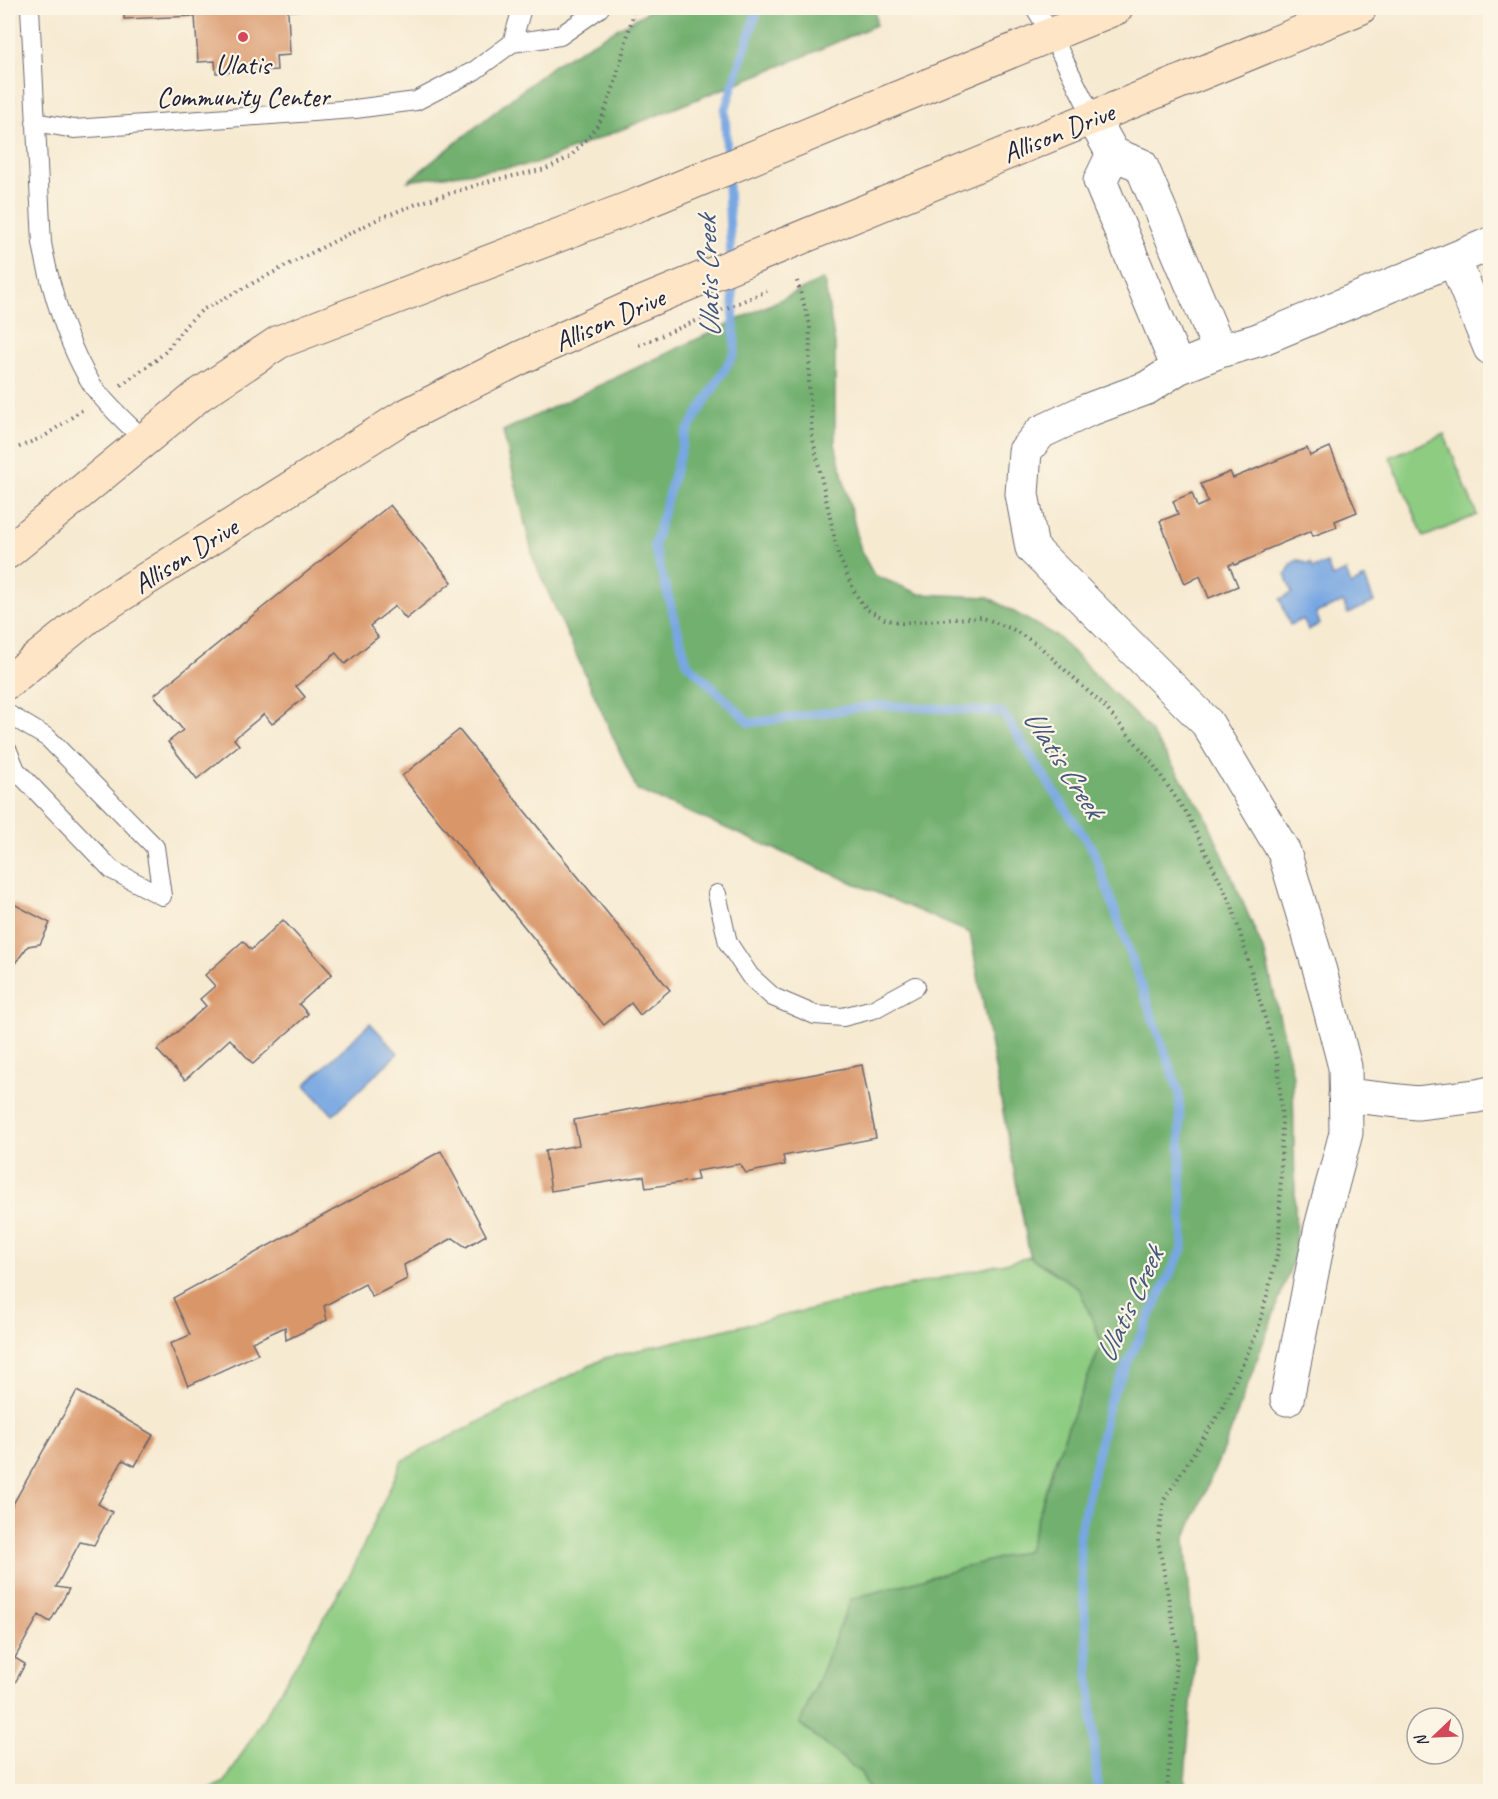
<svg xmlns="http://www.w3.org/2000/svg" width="1498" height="1799" font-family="Caveat,sans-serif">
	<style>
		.green { fill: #8ecc82; stroke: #58775e; stroke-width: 1.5 }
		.forest { fill: #72b070; stroke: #4a6956; stroke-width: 1.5 }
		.water { fill: #78a7e2; stroke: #4d648e; stroke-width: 1.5 }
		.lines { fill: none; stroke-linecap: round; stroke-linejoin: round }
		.stream { stroke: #78a7e2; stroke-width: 9 }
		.building { fill: #d99669 }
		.service-casing { stroke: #6c6870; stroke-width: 20 }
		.minor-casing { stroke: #6c6870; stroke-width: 35 }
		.secondary-casing { stroke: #6c6870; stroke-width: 35 }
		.path { stroke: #6c6870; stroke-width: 4; stroke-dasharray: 1.5 4.5; stroke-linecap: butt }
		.service { stroke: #fff; stroke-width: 18 }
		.minor { stroke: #fff; stroke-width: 33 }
		.secondary { stroke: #fee5c5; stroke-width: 33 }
		.poi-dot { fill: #d1495b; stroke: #fcf5e5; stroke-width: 2 }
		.labels { text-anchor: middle; stroke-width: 4.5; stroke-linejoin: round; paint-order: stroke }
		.poi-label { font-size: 28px; fill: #22223b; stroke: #fcf5e5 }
		.street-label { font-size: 28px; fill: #22223b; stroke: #fcf5e5 }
		.water-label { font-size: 30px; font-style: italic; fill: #44577e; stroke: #fcf5e5 }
	</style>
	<rect width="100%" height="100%" fill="#fcf5e5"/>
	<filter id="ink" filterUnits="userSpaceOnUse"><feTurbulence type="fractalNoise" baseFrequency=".0167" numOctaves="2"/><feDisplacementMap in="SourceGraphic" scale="12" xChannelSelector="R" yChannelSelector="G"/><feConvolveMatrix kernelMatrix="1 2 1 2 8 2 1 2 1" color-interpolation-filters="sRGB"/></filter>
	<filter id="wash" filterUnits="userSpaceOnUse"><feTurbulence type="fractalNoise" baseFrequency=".008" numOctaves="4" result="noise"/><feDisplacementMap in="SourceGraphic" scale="24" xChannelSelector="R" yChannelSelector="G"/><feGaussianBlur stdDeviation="1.35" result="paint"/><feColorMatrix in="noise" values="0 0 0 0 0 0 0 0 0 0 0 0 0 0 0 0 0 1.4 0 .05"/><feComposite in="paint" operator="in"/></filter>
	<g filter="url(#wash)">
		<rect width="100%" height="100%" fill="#f6ead1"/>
		<path class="green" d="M 1444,434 L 1477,515 L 1424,537 L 1390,457 Z
			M 1030,1257 L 1079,1288 L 1102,1343 L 1074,1411 L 1052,1470 L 1028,1550 L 851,1599 L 800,1724 L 861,1773 L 870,1791 L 202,1792 L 225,1782 L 351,1573 L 402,1461 L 605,1358 Z"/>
		<path class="forest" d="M 654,8 L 875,8 L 876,25 L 800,58 L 535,164 L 408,181 L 555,64 Z
			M 824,279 L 835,344 L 835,444 L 861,551 L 874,575 L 920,594 L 988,597 L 1058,637 L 1148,728 L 1205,814 L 1265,954 L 1293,1076 L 1296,1253 L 1229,1436 L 1185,1539 L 1195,1658 L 1184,1791 L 870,1791 L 861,1773 L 800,1724 L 851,1599 L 1028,1550 L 1052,1470 L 1074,1411 L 1102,1343 L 1079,1288 L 1030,1257 L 970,933 L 637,790 L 534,561 L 503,431 Z"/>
		<path class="water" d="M 1299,560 L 1308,564 L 1310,563 L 1313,568 L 1327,563 L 1332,577 L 1346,571 L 1351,585 L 1365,578 L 1374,602 L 1348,614 L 1343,602 L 1316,613 L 1320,624 L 1308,630 L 1303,619 L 1290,625 L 1280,599 L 1292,593 L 1285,574 C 1292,569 1287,563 1299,560 Z
			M 370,1023 L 398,1053 L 333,1115 L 305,1085 Z"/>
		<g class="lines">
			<path class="stream" d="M 731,259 L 725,110 L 758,8
				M 732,273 L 735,352 L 685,435 L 654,546 L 687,663 L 750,723 L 878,705 L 1002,712 L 1094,852 L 1179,1092 L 1183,1247 L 1109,1402 L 1079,1536 L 1098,1792"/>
		</g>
		<g id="blocks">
			<path class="building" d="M 124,8 L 325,8 L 325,9 L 288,11 L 290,55 L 276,56 L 277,70 L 216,73 L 215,61 L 198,62 L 195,16 L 124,19 Z
				M 1330,447 L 1357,512 L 1335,521 L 1337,527 L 1313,536 L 1311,531 L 1263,551 L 1263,553 L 1235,565 L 1234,563 L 1229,565 L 1238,586 L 1209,598 L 1200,576 L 1185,584 L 1160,521 L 1178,514 L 1173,501 L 1192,493 L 1197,507 L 1208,502 L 1201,484 L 1230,472 L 1233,478 L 1307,448 L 1310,456 Z
				M 390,505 L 452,582 L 406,619 L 395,606 L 370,626 L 378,637 L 345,664 L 336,653 L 296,686 L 305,697 L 272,724 L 264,714 L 234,739 L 239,745 L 197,779 L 168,742 L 183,730 L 154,695 Z
				M 459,730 L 670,990 L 640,1015 L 631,1003 L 604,1025 L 402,776 Z
				M 8,901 L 50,923 L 40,944 L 28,946 L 8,973 Z
				M 283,920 L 332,974 L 299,1004 L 308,1014 L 253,1064 L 230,1039 L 185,1080 L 157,1050 L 206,1006 L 200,999 L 215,986 L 205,975 L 243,941 L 251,950 Z
				M 862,1065 L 876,1138 L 783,1156 L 785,1165 L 746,1173 L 740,1164 L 696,1171 L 698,1180 L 646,1188 L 644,1176 L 551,1191 L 545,1151 L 579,1145 L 574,1120 Z
				M 441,1151 L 486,1235 L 466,1247 L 453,1238 L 404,1265 L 407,1279 L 372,1297 L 365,1284 L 324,1306 L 327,1320 L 286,1340 L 285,1327 L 252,1342 L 258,1354 L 188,1386 L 170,1344 L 190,1335 L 173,1298 Z
				M 77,1391 L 153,1435 L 135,1466 L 123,1460 L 98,1504 L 112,1512 L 94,1545 L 80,1542 L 56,1587 L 69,1589 L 50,1622 L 39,1615 L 15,1658 L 25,1664 L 8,1696 L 8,1513 Z"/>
		</g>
	</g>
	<g filter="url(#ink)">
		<use href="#blocks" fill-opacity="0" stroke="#6c6870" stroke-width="1.5"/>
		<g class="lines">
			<defs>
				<path id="service" d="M 30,8 L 42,243 C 50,287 68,348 93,386 C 107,406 127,423 144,440
					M 1035,8 L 1051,34 L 1093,118
					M 512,43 L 522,8
					M 35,122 L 74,129 L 355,109 L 416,101 L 474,71 L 512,43 L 560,36 L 600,8
					M 8,714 L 48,738 L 155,847 L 162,896
					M 8,751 L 16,770 L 112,870 L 162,896
					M 717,894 L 728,943 L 750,976 L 773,997 L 815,1015 L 843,1017 L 874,1009 L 916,986"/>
				<path id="minor" d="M 1093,118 L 1113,154 L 1141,165 L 1220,351
					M 1113,154 L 1100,181 L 1178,368
					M 1454,259 L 1490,348
					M 1345,1095 L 1417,1103 L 1477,1096 L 1490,1093
					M 1287,1399 L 1321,1227 L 1346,1133 L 1345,1067 L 1320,971 L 1284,852 L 1207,723 L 1032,548 L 1022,494 L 1025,451 L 1041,432 L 1088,410 L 1147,388 L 1178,368 L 1220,351 L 1258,340 L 1490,244"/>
				<path id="secondary" d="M 8,552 L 199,395 L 279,342 L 640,204 L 1116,8
					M 8,682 L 94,612 L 403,417 L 522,357 L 632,307 L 1360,8"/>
			</defs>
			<use href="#service" class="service-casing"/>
			<use href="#minor" class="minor-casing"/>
			<use href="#secondary" class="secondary-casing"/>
			<path class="path" d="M 797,281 L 810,325 L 809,382 L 812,435 L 838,554 L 855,593 L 866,609 L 885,619 L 902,623 L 981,617 L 1012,629 L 1038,645 L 1104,706 L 1151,761 L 1188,816 L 1232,906 L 1278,1062 L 1282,1122 L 1279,1248 L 1258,1330 L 1223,1407 L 1164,1500 L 1158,1539 L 1177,1646 L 1167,1792
				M 639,345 L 767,291
				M 121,385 L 156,360 L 166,351 L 186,325 L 202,310 L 278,270 L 380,218 L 419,203 L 490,181 L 546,169 L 570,157 L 591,134 L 602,118 L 614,86 L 635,8
				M 8,452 L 45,436 L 82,410"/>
			<use href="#service" class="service"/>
			<use href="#minor" class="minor"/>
			<use href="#secondary" class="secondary"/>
		</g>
	</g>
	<circle class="poi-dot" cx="243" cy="37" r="6"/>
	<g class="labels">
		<g class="poi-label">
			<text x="243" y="74">Ulatis<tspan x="243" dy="32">Community Center</tspan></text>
		</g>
		<g class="street-label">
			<text transform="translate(1058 132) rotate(-22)" y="10">Allison Drive</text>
			<text transform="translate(609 319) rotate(-24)" y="10">Allison Drive</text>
			<text transform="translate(185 555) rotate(-32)" y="10">Allison Drive</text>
		</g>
		<g class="water-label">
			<text transform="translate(708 277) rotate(-92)" y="10">Ulatis Creek</text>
			<text transform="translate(1064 763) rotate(57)" y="10">Ulatis Creek</text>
			<text transform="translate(1129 1305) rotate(-65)" y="10">Ulatis Creek</text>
		</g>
	</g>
	<rect width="1498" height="1799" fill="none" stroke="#fcf5e5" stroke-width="30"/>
	<g transform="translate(1435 1736) rotate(247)"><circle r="28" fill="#fcf5e5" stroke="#a5a1a1" stroke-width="1.5"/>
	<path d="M0-4.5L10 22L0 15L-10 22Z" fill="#d1495b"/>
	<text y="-9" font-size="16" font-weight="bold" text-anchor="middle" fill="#22223b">N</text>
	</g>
</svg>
